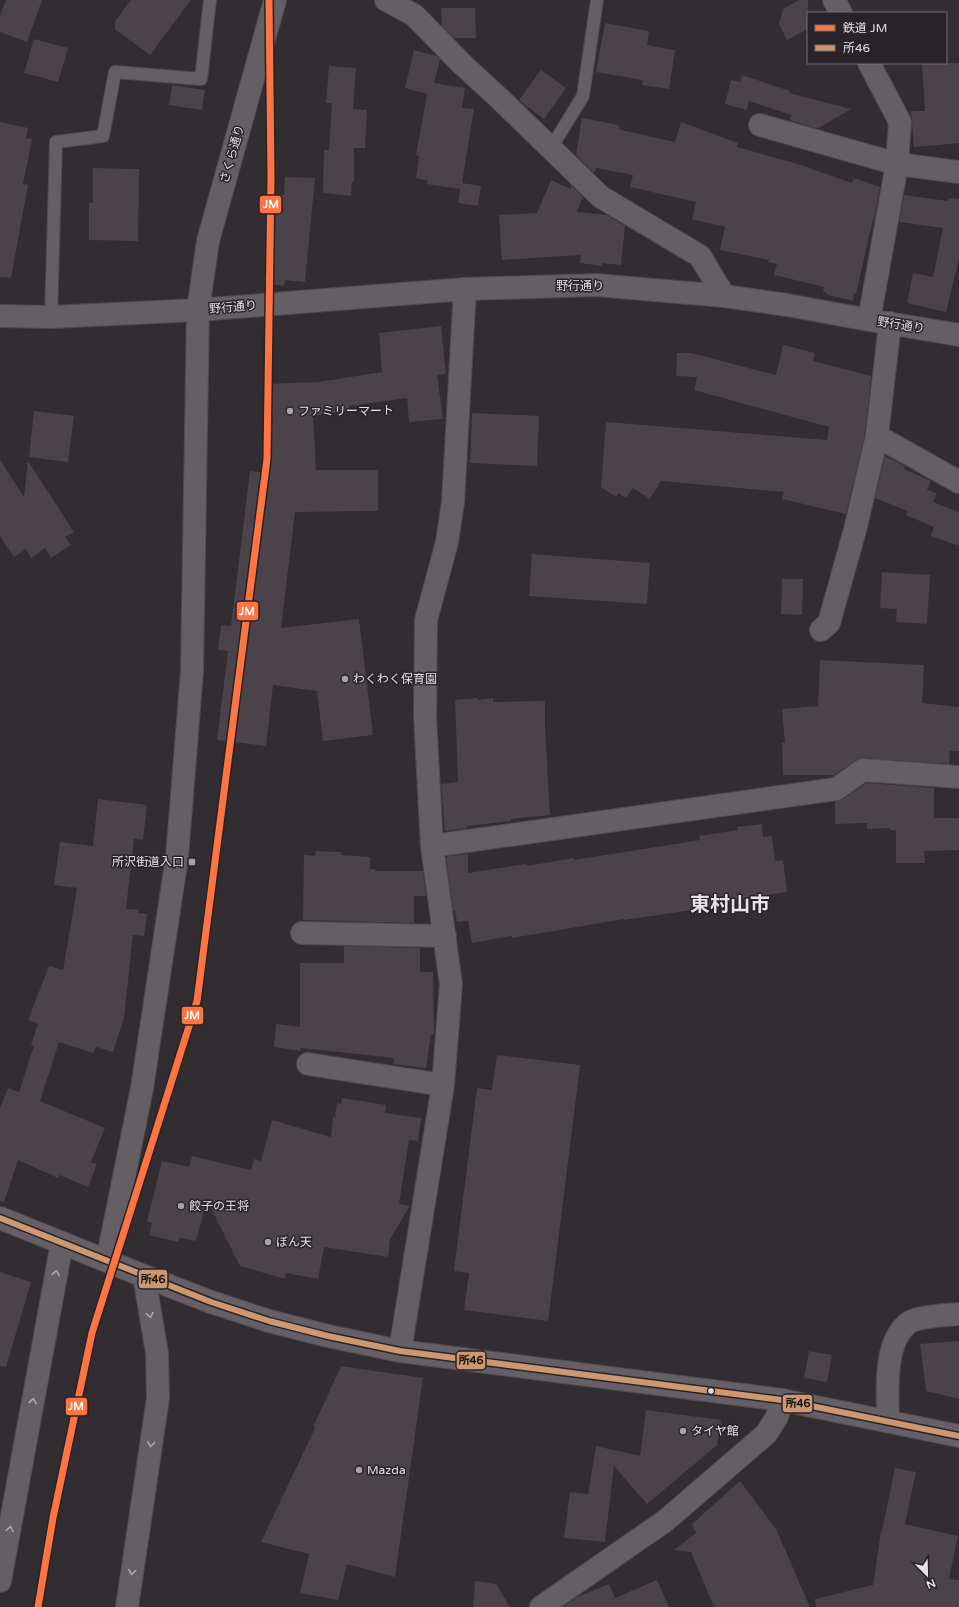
<svg xmlns="http://www.w3.org/2000/svg" width="959" height="1607" font-family="'Varela Round','Noto Sans JP',sans-serif">
	<style>
		.building { fill: #4a434a }
		.lines { fill: none; stroke-linecap: round; stroke-linejoin: round }
		.lane-casing { stroke: #4e4b4e; stroke-width: 14 }
		.street-casing { stroke: #4e4b4e; stroke-width: 24 }
		.secondary-casing { stroke: #4e4b4e; stroke-width: 24 }
		.primary-casing { stroke: #4e4b4e; stroke-width: 24 }
		.lane { stroke: #636063; stroke-width: 12 }
		.street { stroke: #636063; stroke-width: 22 }
		.secondary { stroke: #636063; stroke-width: 22 }
		.primary { stroke: #675f67; stroke-width: 22 }
		.bus-1-casing { stroke: #282328; stroke-width: 9 }
		.bus-1 { stroke: #cd976f; stroke-width: 6 }
		.rail-1-casing { stroke: #282328; stroke-width: 10 }
		.rail-1 { stroke: #ff7440; stroke-width: 7 }
		.oneway { stroke: #aba8ab }
		.poi-dot { fill: #a7a3a7; stroke: #282328; stroke-width: 1.5 }
		.bus-dot { fill: #e6e2e6; stroke: #282328; stroke-width: 1.5 }
		.labels { text-anchor: middle; stroke-width: 3; stroke-linejoin: round; paint-order: stroke }
		.street-label { font-size: 12px; fill: #e6e2e6; stroke: #282328 }
		.poi-label { font-size: 12px; fill: #e6e2e6; stroke: #282328; text-anchor: start }
		.town-label { font-size: 20px; font-weight: bold; fill: #e6e2e6; stroke: #282328 }
		.line-badge { stroke: #282328; stroke-width: 1.5 }
		.badge-label { font-size: 11px; text-anchor: middle; font-weight: bold; fill: #fff }
		.pale-badge-label { font-size: 11px; text-anchor: middle; font-weight: bold; fill: #111 }
	</style>
	<rect width="100%" height="100%" fill="#312d31"/>
	<path class="building" d="M 6,0 L 42,0 L 27,42 L 0,32 L 0,16 Z
		M 131,0 L 191,0 L 150,55 L 115,29 L 115,21 Z
		M 799,0 L 808,0 L 808,29 L 787,40 L 779,24 L 783,9 Z
		M 441,8 L 475,8 L 476,38 L 454,38 L 442,26 Z
		M 605,23 L 649,31 L 647,45 L 675,50 L 669,89 L 642,85 L 643,80 L 596,72 Z
		M 34,39 L 68,48 L 58,82 L 24,73 Z
		M 414,50 L 437,56 L 440,59 L 434,83 L 465,88 L 462,108 L 474,109 L 462,183 L 481,186 L 478,206 L 458,203 L 460,189 L 427,184 L 428,181 L 416,178 L 419,156 L 416,155 L 427,94 L 405,88 Z
		M 922,63 L 959,63 L 959,143 L 914,147 L 911,111 L 925,111 Z
		M 329,66 L 356,68 L 353,109 L 367,110 L 365,148 L 354,148 L 354,182 L 352,182 L 351,196 L 323,193 L 324,150 L 329,150 L 332,103 L 326,103 Z
		M 541,70 L 566,88 L 544,119 L 519,100 Z
		M 742,75 L 790,91 L 789,93 L 851,109 L 819,128 L 815,128 L 790,120 L 791,115 L 749,101 L 747,110 L 725,104 L 731,80 L 740,82 Z
		M 172,85 L 205,90 L 202,110 L 169,105 Z
		M 582,118 L 619,125 L 619,129 L 621,130 L 675,142 L 681,122 L 738,143 L 737,147 L 801,165 L 852,183 L 854,178 L 880,187 L 874,219 L 873,219 L 856,294 L 854,293 L 853,301 L 827,295 L 827,293 L 823,292 L 824,287 L 774,275 L 777,264 L 768,262 L 769,260 L 720,250 L 725,227 L 692,219 L 696,202 L 630,187 L 633,175 L 596,168 L 594,173 L 576,155 Z
		M 0,122 L 28,128 L 26,138 L 32,139 L 23,184 L 28,185 L 11,278 L 0,277 Z
		M 93,168 L 139,169 L 138,241 L 89,240 L 89,203 L 93,203 Z
		M 285,177 L 315,178 L 305,282 L 285,280 L 284,286 L 264,283 L 273,193 L 284,195 Z
		M 551,180 L 571,189 L 571,185 L 583,197 L 577,212 L 607,215 L 625,226 L 621,265 L 602,263 L 602,266 L 580,263 L 581,255 L 502,260 L 499,215 L 537,213 Z
		M 904,195 L 948,201 L 949,198 L 959,199 L 959,259 L 946,312 L 907,303 L 913,273 L 933,277 L 943,228 L 899,222 Z
		M 441,326 L 446,374 L 437,375 L 443,419 L 409,422 L 407,398 L 349,406 L 349,411 L 313,416 L 316,470 L 378,470 L 378,511 L 295,512 L 281,628 L 359,619 L 373,735 L 323,741 L 317,691 L 273,685 L 266,746 L 217,740 L 228,651 L 218,650 L 221,625 L 231,626 L 250,471 L 270,473 L 266,384 L 318,382 L 382,372 L 379,333 Z
		M 783,345 L 815,353 L 813,361 L 871,376 L 865,434 L 846,514 L 782,499 L 784,492 L 661,481 L 650,499 L 633,488 L 626,498 L 618,493 L 616,497 L 601,487 L 606,422 L 827,440 L 829,427 L 694,390 L 697,377 L 676,376 L 677,353 L 691,353 L 776,375 Z
		M 34,411 L 74,416 L 68,462 L 29,457 Z
		M 472,413 L 539,416 L 537,466 L 470,463 Z
		M 885,456 L 905,466 L 904,469 L 931,481 L 927,490 L 937,493 L 933,502 L 959,512 L 959,546 L 931,536 L 934,527 L 906,515 L 908,511 L 875,498 Z
		M 0,460 L 24,497 L 28,461 L 74,532 L 65,537 L 71,545 L 51,558 L 45,548 L 31,558 L 26,549 L 14,557 L 0,536 Z
		M 532,554 L 650,563 L 647,604 L 529,596 Z
		M 882,572 L 930,575 L 927,624 L 896,622 L 897,609 L 880,608 Z
		M 782,579 L 803,579 L 802,615 L 781,614 Z
		M 820,660 L 924,665 L 922,703 L 959,707 L 959,751 L 950,751 L 949,764 L 864,758 L 856,760 L 834,775 L 783,775 L 782,743 L 785,743 L 782,709 L 818,706 Z
		M 478,698 L 478,700 L 493,698 L 493,702 L 545,701 L 545,729 L 550,815 L 511,819 L 511,821 L 467,826 L 467,828 L 445,831 L 441,784 L 458,782 L 455,700 Z
		M 867,783 L 934,788 L 934,818 L 959,818 L 959,850 L 924,851 L 925,863 L 896,863 L 896,830 L 890,830 L 890,828 L 867,829 L 867,823 L 835,824 L 835,802 L 843,799 Z
		M 98,799 L 147,805 L 143,840 L 134,839 L 126,909 L 139,910 L 138,913 L 147,914 L 144,936 L 133,935 L 124,1018 L 113,1052 L 96,1047 L 93,1053 L 59,1042 L 40,1101 L 105,1128 L 91,1162 L 97,1164 L 88,1187 L 60,1175 L 58,1178 L 18,1160 L 4,1202 L 0,1201 L 0,1108 L 8,1088 L 19,1092 L 34,1046 L 31,1045 L 38,1024 L 28,1020 L 49,966 L 63,970 L 77,888 L 54,885 L 60,842 L 93,846 Z
		M 762,824 L 763,837 L 772,836 L 775,861 L 783,860 L 787,892 L 731,900 L 731,903 L 693,909 L 693,910 L 624,920 L 624,919 L 512,938 L 512,936 L 472,943 L 468,921 L 457,922 L 455,911 L 453,911 L 446,858 L 448,856 L 468,854 L 468,873 L 526,864 L 527,866 L 574,858 L 574,860 L 700,840 L 699,836 L 738,830 L 737,827 Z
		M 316,851 L 341,852 L 341,855 L 370,857 L 370,869 L 375,869 L 375,871 L 423,871 L 426,896 L 414,896 L 414,923 L 303,920 L 304,855 L 315,856 Z
		M 344,946 L 420,948 L 420,972 L 433,972 L 434,1035 L 431,1034 L 426,1068 L 393,1064 L 394,1058 L 301,1048 L 300,1051 L 274,1047 L 276,1024 L 300,1027 L 300,963 L 344,963 Z
		M 497,1055 L 580,1065 L 548,1321 L 464,1310 L 469,1273 L 454,1271 L 477,1088 L 492,1090 Z
		M 342,1098 L 386,1105 L 385,1113 L 421,1118 L 418,1141 L 409,1140 L 399,1204 L 410,1206 L 390,1239 L 388,1257 L 324,1247 L 318,1279 L 286,1273 L 285,1279 L 240,1266 L 207,1200 L 196,1241 L 180,1238 L 178,1242 L 149,1235 L 152,1223 L 147,1222 L 162,1161 L 189,1167 L 192,1156 L 251,1170 L 254,1159 L 261,1161 L 272,1120 L 331,1137 L 333,1117 L 335,1117 L 337,1103 L 341,1104 Z
		M 0,1272 L 31,1282 L 6,1367 L 0,1366 Z
		M 959,1341 L 959,1399 L 926,1391 L 920,1344 Z
		M 809,1351 L 832,1355 L 827,1382 L 804,1378 Z
		M 341,1366 L 423,1378 L 395,1577 L 347,1564 L 338,1600 L 300,1593 L 309,1554 L 261,1542 L 315,1428 L 314,1425 Z
		M 646,1410 L 721,1420 L 717,1445 L 647,1504 L 614,1466 L 605,1542 L 564,1538 L 570,1492 L 588,1494 L 596,1446 L 640,1456 Z
		M 895,1468 L 916,1472 L 905,1524 L 958,1536 L 949,1579 L 959,1580 L 959,1607 L 816,1607 L 815,1599 L 873,1585 L 881,1531 L 882,1531 Z
		M 740,1481 L 776,1529 L 810,1607 L 714,1607 L 691,1552 L 674,1550 L 696,1533 L 692,1524 Z
		M 657,1580 L 669,1607 L 563,1607 L 577,1597 L 609,1584 L 615,1598 Z
		M 475,1581 L 496,1584 L 510,1607 L 473,1607 Z"/>
	<g class="lines">
		<defs>
			<path id="lane" d="M 551,148 L 583,96 L 597,0
				M 51,317 L 56,142 L 103,136 L 115,72 L 201,79 L 210,0"/>
			<path id="street" d="M 386,0 L 414,15 L 463,65 L 499,98 L 601,197 L 700,256 L 724,296
				M 834,0 L 841,13
				M 869,63 L 900,122 L 897,164 L 869,320 L 959,335
				M 760,125 L 897,164 L 959,172
				M 0,316 L 51,317 L 198,310
				M 890,323 L 877,436 L 959,482
				M 821,630 L 829,623 L 855,530 L 877,436
				M 432,846 L 836,789 L 863,770 L 959,777
				M 302,933 L 445,936
				M 308,1064 L 443,1085
				M 400,1351 L 443,1085 L 451,985 L 432,846 L 425,717 L 426,620 L 447,542 L 453,502 L 465,289
				M 888,1421 C 888,1392 883,1345 907,1324 C 916,1316 947,1315 959,1314
				M 0,1581 L 62,1243
				M 127,1607 L 158,1398 L 157,1353 L 144,1276
				M 541,1607 L 665,1521 L 766,1434 L 777,1417 L 782,1400"/>
			<path id="secondary" d="M 198,310 L 465,289 L 596,285 L 724,296 L 787,305 L 869,320
				M 107,1261 L 142,1088 L 177,857 L 192,671 L 198,310 L 208,241 L 275,0"/>
			<path id="primary" d="M 0,1218 L 144,1276 L 211,1302 L 269,1321 L 328,1336 L 400,1351 L 782,1400 L 959,1436"/>
		</defs>
		<use href="#lane" class="lane-casing"/>
		<use href="#street" class="street-casing"/>
		<use href="#secondary" class="secondary-casing"/>
		<use href="#primary" class="primary-casing"/>
		<use href="#lane" class="lane"/>
		<use href="#street" class="street"/>
		<use href="#secondary" class="secondary"/>
		<use href="#primary" class="primary"/>
		<defs>
			<path id="bus-1" d="M 0,1218 L 211,1302 L 269,1321 L 328,1336 L 400,1351 L 782,1400 L 959,1436"/>
		</defs>
		<use href="#bus-1" class="bus-1-casing"/>
		<use href="#bus-1" class="bus-1"/>
		<defs>
			<path id="rail-1" d="M 38,1607 L 53,1518 L 92,1333 L 197,1001 L 267,459 L 271,177 L 269,0"/>
		</defs>
		<use href="#rail-1" class="rail-1-casing"/>
		<use href="#rail-1" class="rail-1"/>
	</g>
	<defs><path id="oneway-chevron" d="M-2-3.5L2.5 0L-2 3.5" fill="none" stroke-width="1.6" stroke-linecap="round" stroke-linejoin="round"/></defs>
	<g class="oneway">
		<use href="#oneway-chevron" transform="translate(56 1273) rotate(-80)"/>
		<use href="#oneway-chevron" transform="translate(150 1315) rotate(81)"/>
		<use href="#oneway-chevron" transform="translate(33 1401) rotate(-80)"/>
		<use href="#oneway-chevron" transform="translate(151 1444) rotate(98)"/>
		<use href="#oneway-chevron" transform="translate(10 1529) rotate(-80)"/>
		<use href="#oneway-chevron" transform="translate(132 1572) rotate(98)"/>
	</g>
	<g class="poi-dot">
		<circle cx="290" cy="411" r="4"/>
		<circle cx="345" cy="679" r="4"/>
		<rect x="188" y="858" width="8" height="8" rx="2"/>
		<circle cx="181" cy="1206" r="4"/>
		<circle cx="268" cy="1242" r="4"/>
		<circle cx="683" cy="1431" r="4"/>
		<circle cx="359" cy="1470" r="4"/>
	</g>
	<circle class="bus-dot" cx="711" cy="1391" r="3.5"/>
	<g class="labels">
		<g class="street-label">
			<text transform="translate(232 154) rotate(-74)" y="4">さくら通り</text>
			<text x="580" y="290">野行通り</text>
			<text transform="translate(233 307) rotate(-5)" y="4">野行通り</text>
			<text transform="translate(901 325) rotate(9)" y="4">野行通り</text>
		</g>
		<g class="poi-label">
			<text x="298" y="415">ファミリーマート</text>
			<text x="353" y="683">わくわく保育園</text>
			<text x="184" y="866" text-anchor="end">所沢街道入口</text>
			<text x="189" y="1210">餃子の王将</text>
			<text x="276" y="1246">ぼん天</text>
			<text x="691" y="1435">タイヤ館</text>
			<text x="367" y="1474">Mazda</text>
		</g>
		<g class="town-label">
			<text x="730" y="911">東村山市</text>
		</g>
	</g>
	<g class="line-badge">
		<rect x="259" y="195" width="23" height="19" rx="4" fill="#ff7440"/>
		<rect x="236" y="601" width="23" height="20" rx="4" fill="#ff7440"/>
		<rect x="181" y="1006" width="23" height="19" rx="4" fill="#ff7440"/>
		<rect x="138" y="1269" width="30" height="20" rx="4" fill="#cd976f"/>
		<rect x="456" y="1351" width="30" height="19" rx="4" fill="#cd976f"/>
		<rect x="782" y="1394" width="31" height="19" rx="4" fill="#cd976f"/>
		<rect x="65" y="1397" width="23" height="19" rx="4" fill="#ff7440"/>
	</g>
	<g class="badge-label">
		<text x="271" y="208">JM</text>
		<text x="247" y="615">JM</text>
		<text x="192" y="1019">JM</text>
		<text x="76" y="1410">JM</text>
	</g>
	<g class="pale-badge-label">
		<text x="153" y="1283">所46</text>
		<text x="471" y="1364">所46</text>
		<text x="798" y="1407">所46</text>
	</g>
	<rect x="807" y="12" width="140" height="52" fill="#282328" stroke="#746f74"/>
	<rect x="815" y="25" width="20" height="6" fill="#ff7440" stroke="#746f74"/>
	<text x="843" y="32" font-size="12" fill="#e6e2e6">鉄道 JM</text>
	<rect x="815" y="45" width="20" height="6" fill="#cd976f" stroke="#746f74"/>
	<text x="843" y="52" font-size="12" fill="#e6e2e6">所46</text>
	<g transform="translate(927 1575) rotate(157)" stroke="#282328" stroke-width="3" paint-order="stroke">
	<path d="M0-3L7 15L0 10L-7 15Z" fill="#e6e2e6"/>
	<text y="-6" font-size="11" font-weight="bold" text-anchor="middle" fill="#e6e2e6">N</text>
	</g>
</svg>
